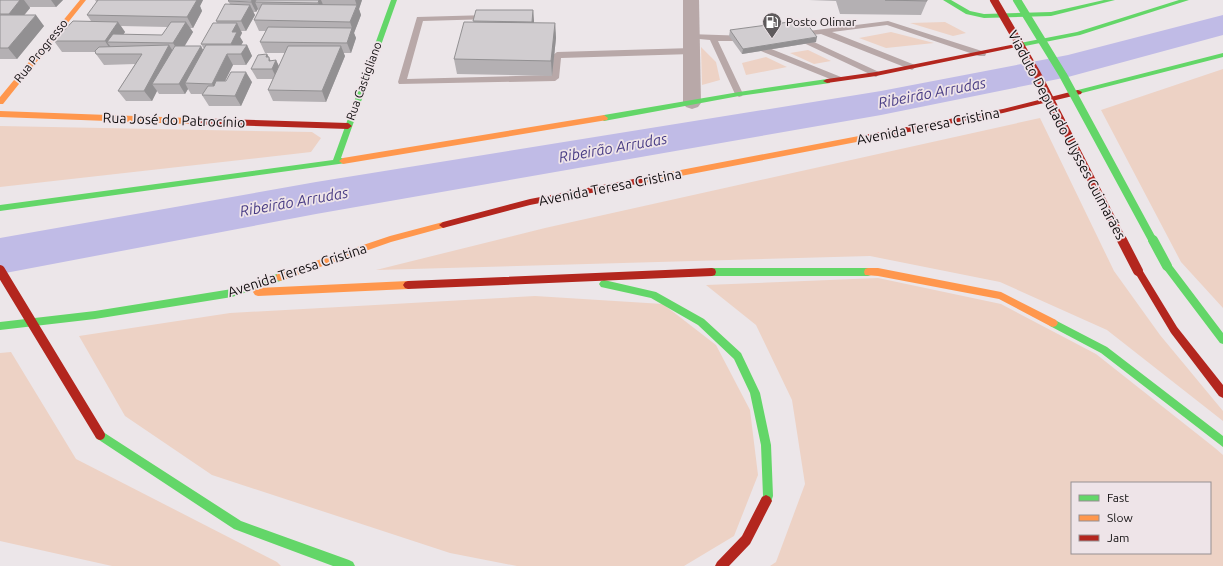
<svg xmlns="http://www.w3.org/2000/svg" width="1223" height="566" font-family="Ubuntu,sans-serif">
	<style>
		.green { fill: #edd2c5; fill-rule: evenodd }
		.lines { fill: none; stroke-linecap: round; stroke-linejoin: round }
		.river { fill: #c0bbe6; fill-rule: evenodd }
		.lane { fill: #b8a8a8; fill-rule: evenodd }
		.street { fill: #b8a8a8; fill-rule: evenodd }
		.fast { fill: #63d668; fill-rule: evenodd }
		.slow { fill: #ff974d; fill-rule: evenodd }
		.jam { fill: #b3261e; fill-rule: evenodd }
		.fast-bridge-far1 { stroke: #63d668; stroke-width: 8 }
		.fast-bridge { stroke: #63d668; stroke-width: 10 }
		.jam-bridge-far1 { stroke: #b3261e; stroke-width: 8 }
		.jam-bridge { stroke: #b3261e; stroke-width: 10 }
		.wall { fill: #b4b0b3; fill-rule: evenodd }
		.shaded-wall { fill: #929092 }
		.building { fill: #d1cdd0; stroke: #929092 }
		.labels { text-anchor: middle; stroke-width: 3.5; stroke-linejoin: round; paint-order: stroke }
		.far-poi-label { font-size: 12px; fill: #120f10; stroke: #eee4e8; text-anchor: start }
		.far-street-label { font-size: 12px; fill: #120f10; stroke: #eee4e8 }
		.street-label { font-size: 14px; fill: #120f10; stroke: #eee4e8 }
		.water-label { font-size: 15px; font-style: italic; fill: #493d85; stroke: #eee4e8 }
	</style>
	<rect width="100%" height="100%" fill="#ece6e9"/>
	<path class="green" d="M 945,22 L 966,33 L 953,36 L 910,23 Z
		M 891,32 L 934,43 L 886,48 L 859,38 Z
		M 701,47 L 716,62 L 720,80 L 702,85 Z
		M 808,50 L 831,61 L 814,64 L 790,53 Z
		M 766,57 L 787,67 L 746,75 L 742,63 Z
		M 1223,69 L 1223,308 L 1181,262 L 1101,110 Z
		M 1040,118 L 1114,271 L 1160,335 L 1223,411 L 1223,421 L 1107,330 L 1000,282 L 870,256 L 376,270 L 545,228 Z
		M 0,126 L 312,132 L 321,138 L 311,152 L 0,187 Z
		M 878,278 L 1001,304 L 1096,354 L 1215,448 L 1223,455 L 1223,566 L 770,566 L 776,562 L 805,484 L 792,400 L 756,325 L 706,285 ZM 1072,483 L 1210,483 L 1210,553 L 1072,553 Z
		M 535,296 L 663,304 L 716,345 L 750,410 L 758,475 L 734,536 L 684,566 L 517,566 L 450,553 L 212,475 L 125,416 L 79,336 L 230,313 Z
		M 11,352 L 76,459 L 277,562 L 281,566 L 112,566 L 0,541 L 0,353 Z"/>
	<g class="lines">
		<path class="river" d="M 1223,15 L 1223,35 L 1068,77 L 881,115 L 316,214 L 0,274 L 0,238 L 316,182 L 881,91 L 1068,55 Z"/>
		<path class="lane" d="M 488,15 L 491,15 L 491,19 L 423,21 L 407,79 L 551,75 L 553,55 L 557,52 L 692,48 L 696,51 L 692,54 L 561,58 L 559,78 L 555,81 L 399,84 L 398,82 L 417,17 Z
			M 888,21 L 985,52 L 986,54 L 985,56 L 979,56 L 887,25 L 832,32 L 915,65 L 916,67 L 912,70 L 821,34 L 801,36 L 879,72 L 880,74 L 876,77 L 791,37 L 800,32 Z
			M 689,34 L 748,36 L 749,38 L 745,41 L 718,41 L 743,94 L 742,96 L 739,97 L 735,94 L 710,40 L 689,38 Z
			M 754,42 L 841,77 L 842,79 L 841,81 L 835,81 L 751,47 L 750,45 Z"/>
		<path class="street" d="M 683,0 L 699,0 L 701,103 L 698,107 L 692,109 L 686,107 L 683,103 Z"/>
		<path class="fast" d="M 391,0 L 397,0 L 341,158 L 346,159 L 347,161 L 346,163 L 0,211 L 0,205 L 333,160 Z
			M 943,0 L 951,0 L 970,11 L 984,14 L 1051,12 L 1104,0 L 1115,0 L 1051,16 L 984,18 L 966,14 Z
			M 1179,0 L 1189,0 L 1080,35 L 1020,47 L 1017,45 L 1020,43 L 1077,32 Z
			M 1223,53 L 1223,57 L 1078,94 L 1074,92 L 1078,90 Z
			M 827,79 L 830,79 L 830,83 L 739,96 L 604,121 L 600,118 L 604,115 L 739,92 Z
			M 1167,262 L 1170,263 L 1223,333 L 1223,344 L 1220,343 L 1164,269 L 1163,266 L 1164,263 Z
			M 712,268 L 868,268 L 871,269 L 872,272 L 871,275 L 868,276 L 712,276 L 709,275 L 708,272 L 709,269 Z
			M 280,273 L 283,274 L 284,277 L 283,280 L 232,297 L 95,319 L 0,330 L 0,322 L 95,311 L 232,289 Z
			M 604,280 L 656,292 L 704,319 L 741,353 L 760,393 L 771,445 L 773,496 L 770,505 L 766,507 L 762,505 L 760,501 L 763,496 L 761,445 L 750,393 L 734,359 L 698,325 L 651,298 L 601,287 L 599,284 L 601,281 Z
			M 1053,319 L 1107,347 L 1223,436 L 1223,447 L 1101,353 L 1050,326 L 1048,323 L 1050,320 Z
			M 100,430 L 241,521 L 349,560 L 353,562 L 355,566 L 333,566 L 234,529 L 96,438 L 95,435 L 96,432 Z"/>
		<path class="slow" d="M 80,0 L 86,0 L 3,104 L 0,104 L 0,97 Z
			M 0,111 L 189,118 L 193,121 L 189,124 L 0,117 Z
			M 604,115 L 608,118 L 607,120 L 343,164 L 339,161 L 343,158 Z
			M 864,135 L 867,136 L 867,140 L 639,184 L 635,181 L 639,178 Z
			M 443,222 L 447,225 L 446,227 L 391,242 L 280,281 L 277,280 L 276,277 L 277,274 L 390,236 Z
			M 868,268 L 878,268 L 1001,292 L 1056,320 L 1058,323 L 1056,326 L 1053,327 L 1050,326 L 999,299 L 878,276 L 865,275 L 864,272 L 865,269 Z
			M 408,281 L 411,282 L 413,285 L 411,288 L 408,289 L 258,296 L 255,295 L 253,292 L 255,289 L 258,288 Z"/>
		<path class="jam" d="M 1020,43 L 1022,44 L 1022,46 L 876,76 L 827,83 L 823,81 L 827,79 L 876,72 Z
			M 1078,90 L 1082,92 L 1081,94 L 1003,113 L 864,141 L 860,138 L 864,135 L 1003,109 Z
			M 189,118 L 348,123 L 352,126 L 348,129 L 189,124 L 185,121 Z
			M 639,178 L 642,179 L 643,181 L 642,183 L 530,205 L 443,228 L 439,225 L 443,222 L 530,199 Z
			M 1138,267 L 1141,268 L 1177,327 L 1223,385 L 1223,398 L 1219,396 L 1171,333 L 1134,271 L 1135,268 Z
			M 712,268 L 715,269 L 716,272 L 715,275 L 712,276 L 408,289 L 405,288 L 403,285 L 405,282 L 408,281 Z
			M 766,495 L 770,497 L 772,501 L 750,544 L 729,566 L 715,566 L 717,562 L 742,536 L 762,497 Z"/>
		<path class="fast-bridge-far1" d="M 1017,0 L 1063,75 L 1153,241"/>
		<path class="fast-bridge" d="M 1153,240 L 1167,266"/>
		<path class="jam-bridge-far1" d="M 994,0 L 1037,74 L 1123,241"/>
		<path class="jam-bridge" d="M 1122,240 L 1138,271
			M 0,270 L 100,435"/>
	</g>
	<path class="wall" d="M 0,0 L 63,0 L 56,7 L 30,7 L 30,8 L 24,15 L 44,26 L 17,59 L 0,59 Z
		M 95,0 L 203,0 L 200,6 L 202,11 L 193,28 L 190,28 L 193,32 L 184,46 L 203,50 L 204,49 L 201,44 L 217,23 L 216,21 L 230,4 L 228,1 L 229,0 L 362,0 L 359,9 L 361,15 L 354,33 L 356,38 L 351,53 L 343,53 L 345,56 L 326,102 L 273,101 L 268,90 L 273,79 L 257,79 L 251,69 L 267,54 L 271,61 L 276,60 L 279,66 L 285,53 L 265,53 L 260,42 L 266,31 L 259,31 L 254,20 L 259,11 L 258,9 L 256,12 L 253,12 L 255,15 L 246,31 L 241,31 L 242,33 L 240,37 L 243,42 L 241,45 L 247,45 L 252,56 L 246,65 L 233,65 L 225,81 L 252,82 L 241,106 L 209,106 L 202,95 L 203,94 L 191,94 L 188,89 L 185,94 L 159,94 L 157,91 L 152,101 L 126,101 L 118,91 L 135,64 L 104,65 L 96,54 L 95,52 L 62,52 L 54,41 L 91,21 L 87,15 L 97,3 ZM 121,26 L 168,27 L 162,35 L 123,35 L 125,32 Z
		M 809,0 L 927,0 L 927,1 L 921,15 L 840,14 L 836,1 Z
		M 533,10 L 534,23 L 555,23 L 556,38 L 552,76 L 457,74 L 454,59 L 474,22 L 473,21 Z
		M 730,30 L 816,42 L 742,54 L 729,36 Z"/>
	<path class="shaded-wall" d="M 20,0 L 24,0 L 30,8 L 17,24 L 9,14 Z
		M 51,0 L 63,0 L 56,7 Z
		M 195,0 L 203,0 L 200,6 L 202,11 L 193,28 L 187,17 L 196,2 Z
		M 252,0 L 260,0 L 255,2 L 258,9 L 256,12 L 251,2 Z
		M 319,0 L 321,0 L 324,7 L 322,13 L 318,3 Z
		M 355,0 L 362,0 L 359,9 L 361,15 L 354,33 L 356,38 L 351,53 L 347,43 L 352,28 L 350,22 L 357,6 Z
		M 250,5 L 255,15 L 246,31 L 241,21 Z
		M 533,10 L 534,21 L 533,32 L 532,22 Z
		M 36,15 L 44,26 L 17,59 L 8,48 Z
		M 118,22 L 125,32 L 118,42 L 107,42 L 113,50 L 112,52 L 105,41 Z
		M 186,22 L 193,32 L 180,54 L 173,43 Z
		M 237,23 L 242,33 L 240,37 L 243,42 L 236,54 L 231,44 L 232,32 Z
		M 555,23 L 556,38 L 552,76 L 551,61 Z
		M 817,37 L 816,42 L 742,54 L 743,49 Z
		M 169,45 L 176,56 L 152,84 L 157,91 L 152,101 L 144,91 Z
		M 247,45 L 252,56 L 246,65 L 241,54 Z
		M 201,46 L 207,57 L 185,83 L 188,89 L 185,94 L 179,84 Z
		M 341,46 L 345,56 L 326,102 L 322,91 Z
		M 227,54 L 233,65 L 218,95 L 212,84 Z
		M 267,54 L 273,66 L 276,60 L 281,71 L 277,79 L 266,57 Z
		M 246,72 L 252,82 L 241,106 L 235,96 Z"/>
	<path class="building" d="M 0,0 L 20,0 L 9,14 L 0,14 Z
		M 98,0 L 197,0 L 187,17 L 87,15 Z
		M 229,0 L 252,0 L 251,2 L 228,1 Z
		M 256,0 L 319,0 L 318,3 L 255,2 Z
		M 885,0 L 927,0 L 927,1 Z
		M 225,4 L 250,5 L 241,21 L 216,21 Z
		M 262,4 L 357,5 L 350,22 L 254,20 Z
		M 476,10 L 533,10 L 532,22 L 473,21 Z
		M 0,15 L 36,15 L 8,48 L 0,48 Z
		M 804,20 L 817,37 L 743,49 L 730,30 Z
		M 73,21 L 118,22 L 105,41 L 54,41 Z
		M 171,22 L 186,22 L 173,43 L 107,42 L 113,34 L 162,35 Z
		M 464,22 L 555,23 L 551,61 L 454,59 Z
		M 213,23 L 237,23 L 232,32 L 237,32 L 231,44 L 201,44 Z
		M 268,27 L 352,28 L 347,43 L 260,42 Z
		M 169,45 L 144,91 L 118,91 L 142,54 L 96,54 L 95,51 L 99,47 Z
		M 206,45 L 247,45 L 241,54 L 227,54 L 212,84 L 185,83 Z
		M 175,46 L 201,46 L 179,84 L 152,84 Z
		M 288,46 L 341,46 L 322,91 L 268,90 Z
		M 267,54 L 266,57 L 269,57 L 269,61 L 276,60 L 272,69 L 251,69 L 258,55 Z
		M 231,72 L 246,72 L 235,96 L 202,95 L 208,86 L 214,86 L 216,81 L 226,81 Z"/>
	<defs>
		<symbol id="fuel-pin" viewBox="-11 -11 22 30"><path d="M0 17L-7.5 6A9.5 9.5 0 1 1 7.5 6Z" fill="#5e5a5c" stroke="#eee4e8"/><path d="M-5.5-6h7V0h2V4h1.3V-2.5L3-4.5l.8-.8L6-3V5H2.5V1h-1V6h-7ZM-4.2-4.7v3.2H.2V-4.7Z" fill="#fff"/></symbol>
	</defs>
	<g fill-rule="evenodd">
		<use href="#fuel-pin" x="761" y="11" width="22" height="30"/>
	</g>
	<g class="labels">
		<g class="far-poi-label">
			<text x="786" y="26">Posto Olimar</text>
		</g>
		<g class="far-street-label">
			<text transform="translate(41 51) rotate(-51)" y="4">Rua Progresso</text>
			<text transform="translate(364 81) rotate(-70)" y="4">Rua Castigliano</text>
		</g>
		<g class="street-label">
			<text transform="translate(174 120) rotate(2)" y="5">Rua José do Patrocínio</text>
			<text transform="translate(928 126) rotate(-11)" y="5">Avenida Teresa Cristina</text>
			<text transform="translate(1067 135) rotate(62)" y="5">Viaduto Deputado Ulysses Guimarães</text>
			<text transform="translate(610 187) rotate(-11)" y="5">Avenida Teresa Cristina</text>
			<text transform="translate(297 270) rotate(-18)" y="5">Avenida Teresa Cristina</text>
		</g>
		<g class="water-label">
			<text transform="translate(932 93) rotate(-11)" y="5">Ribeirão Arrudas</text>
			<text transform="translate(613 148) rotate(-10)" y="5">Ribeirão Arrudas</text>
			<text transform="translate(294 202) rotate(-10)" y="5">Ribeirão Arrudas</text>
		</g>
	</g>
	<rect x="1071" y="482" width="140" height="72" fill="#eee4e8" stroke="#968f92"/>
	<rect x="1079" y="495" width="20" height="6" fill="#63d668" stroke="#968f92"/>
	<text x="1107" y="502" font-size="12" fill="#120f10">Fast</text>
	<rect x="1079" y="515" width="20" height="6" fill="#ff974d" stroke="#968f92"/>
	<text x="1107" y="522" font-size="12" fill="#120f10">Slow</text>
	<rect x="1079" y="535" width="20" height="6" fill="#b3261e" stroke="#968f92"/>
	<text x="1107" y="542" font-size="12" fill="#120f10">Jam</text>
</svg>
